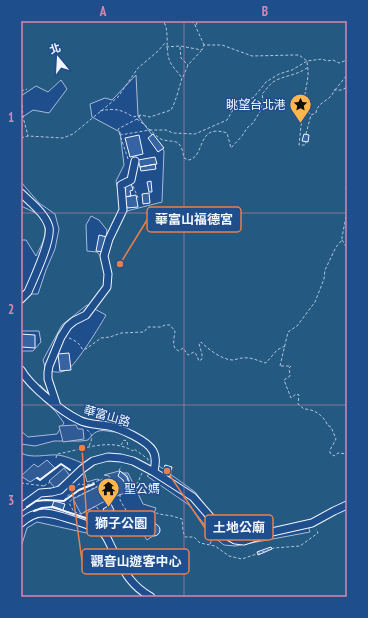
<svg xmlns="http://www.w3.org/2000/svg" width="368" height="618" font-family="'PT Sans Narrow','Noto Sans TC',sans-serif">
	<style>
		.green { fill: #245a82; stroke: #a8bbd7; fill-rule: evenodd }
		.parking { fill: #305b95; stroke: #a8bbd7 }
		.building { fill: #3563a3; stroke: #f2f6ff }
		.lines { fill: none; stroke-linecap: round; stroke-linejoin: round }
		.minor-casing { stroke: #f2f6ff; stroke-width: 9 }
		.path { stroke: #b3c4dc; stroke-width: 1; stroke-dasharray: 3 2; stroke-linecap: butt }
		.minor { stroke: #1f4e8c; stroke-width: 7 }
		.wall { stroke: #f2f6ff; stroke-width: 2 }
		.grid { fill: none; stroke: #da87ad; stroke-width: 1; stroke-opacity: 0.55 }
		.labels { text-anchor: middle; stroke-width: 3; stroke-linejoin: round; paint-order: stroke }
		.poi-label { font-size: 12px; fill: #f2f6ff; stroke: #1f4e8c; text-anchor: end }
		.street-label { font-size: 12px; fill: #f2f6ff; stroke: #1f4e8c }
		.leader { fill: none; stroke: #ea8049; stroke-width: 1.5 }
		.callout-dot { fill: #ea8049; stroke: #1f4e8c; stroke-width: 1.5 }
		.callout { fill: #1f4e8c; stroke: #ea8049; stroke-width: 1.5 }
		.callout-label { font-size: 13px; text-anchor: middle; font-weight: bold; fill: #f2f6ff }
		.neatline { fill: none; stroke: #da87ad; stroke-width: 1.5 }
		.grid-label { font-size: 13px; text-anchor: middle; font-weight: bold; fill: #da87ad }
	</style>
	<rect width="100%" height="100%" fill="#1f4e8c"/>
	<path class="green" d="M 21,21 L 347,21 L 347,597 L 21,597 L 21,547 L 27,528 L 37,522 L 91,534 L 116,516 L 123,523 L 125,535 L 143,534 L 147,540 L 160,531 L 152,518 L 156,508 L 143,504 L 128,473 L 122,473 L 113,485 L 97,479 L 87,482 L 82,463 C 75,460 66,456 58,455 C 47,454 32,459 21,453 L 21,444 L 35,446 L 54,441 L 81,441 L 88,440 C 100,423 107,435 122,431 L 119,424 C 107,423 93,422 82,418 C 69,413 50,395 40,385 L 33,390 L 56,412 L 64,423 L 57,434 L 28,437 L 21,431 L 21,360 L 22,359 L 22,351 L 33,351 L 41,342 L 39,331 L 21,331 L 21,305 L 31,294 L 38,294 L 46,270 L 55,249 L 59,229 L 55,214 L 39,203 L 21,182 L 21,118 L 33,110 L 49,113 L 67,89 L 61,80 L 48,92 L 36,86 L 21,96 ZM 136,75 L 138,116 L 164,151 L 162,202 L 123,212 L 116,181 L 124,165 L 120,132 L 92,117 L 90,104 L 105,98 L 112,100 ZM 91,216 L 99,220 L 107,230 L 103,259 L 97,252 L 87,251 L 86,225 ZM 87,305 L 106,315 C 102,323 75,366 68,369 C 60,374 54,372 46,370 L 43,360 L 62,325 ZM 159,466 L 195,492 L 224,530 L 232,535 L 247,535 L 307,522 L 310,532 L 235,546 L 224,545 L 215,538 L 189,505 L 147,476 Z
		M 21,206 C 27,209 36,212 40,217 C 51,230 42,244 36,256 L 26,240 L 21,240 Z"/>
	<path class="parking" d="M 76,425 L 78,429 L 83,429 L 84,439 L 63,442 L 59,426 Z
		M 47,460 L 55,468 L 40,479 L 38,477 L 30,482 L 21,476 L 34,464 L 38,467 Z
		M 64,468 L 70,476 L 55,488 L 49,481 Z
		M 119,471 L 127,475 L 133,490 L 111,498 L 108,494 L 112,490 L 112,481 L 109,476 L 104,475 Z
		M 101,485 L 109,499 L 81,514 L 73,499 Z"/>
	<path class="building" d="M 153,134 L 164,148 L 158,152 L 148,138 Z
		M 304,134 L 309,135 L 308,142 L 302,141 Z
		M 139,135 L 143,154 L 130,157 L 125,138 Z
		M 155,157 L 157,164 L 140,167 L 138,160 Z
		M 155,164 L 156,169 L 141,171 L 140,167 Z
		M 151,181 L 152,192 L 149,192 L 147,182 Z
		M 131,183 L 133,190 L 130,191 L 131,196 L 124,197 L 123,191 L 126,190 L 124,185 Z
		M 149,193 L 150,203 L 143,204 L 142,194 Z
		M 136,195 L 138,207 L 127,208 L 125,197 Z
		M 99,235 L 107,237 L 104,252 L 96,251 Z
		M 21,334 L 35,335 L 35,348 L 21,347 Z
		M 69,353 L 71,370 L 60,371 L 58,354 Z
		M 165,465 L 172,467 L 170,477 L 162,475 Z
		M 120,471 L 127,477 L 130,486 L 126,486 L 123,480 L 118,476 Z
		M 54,501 L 65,504 L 63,510 L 52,506 Z
		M 111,504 L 114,510 L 106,514 L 103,509 Z
		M148 530a6 6 0 1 1 12 0a6 6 0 1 1-12 0Z
		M 271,547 L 272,549 L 258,555 L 257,552 Z"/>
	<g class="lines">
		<defs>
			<path id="minor" d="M 21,193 C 31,203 45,213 49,227 C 52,240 34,278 28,292 L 21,299
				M 21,370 C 30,386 62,412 79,420 C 88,425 99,424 109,426 C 121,429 147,440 153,451 C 157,458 155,465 154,472
				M 57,406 L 48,379 L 48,372 L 49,366 L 61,337 L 68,326 L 74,321 L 86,315 L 107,287 L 108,274 L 104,256 L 109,239 L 123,210 L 121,185 L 131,180 L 135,161
				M 21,507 L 40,493 L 52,492 L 60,490 L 82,469 L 93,461 L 108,457 L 121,458 L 133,461 L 154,472 L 193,497 L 226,535 L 235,540 L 244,541 L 272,532 L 312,523 L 334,511 L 347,505
				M 21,523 C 28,517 34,513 43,513 C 52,512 99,527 104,534 C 108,538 110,545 113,550 C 124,571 130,585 151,597"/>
		</defs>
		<use href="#minor" class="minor-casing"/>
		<path class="path" d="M 191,21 L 195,25 L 204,45
			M 196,25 L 198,21
			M 166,47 L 180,46 L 202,50 L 204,45 L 222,45 L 252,56 L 294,55 L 299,55 L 307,61 C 307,64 308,68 308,71 C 309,86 298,103 311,115 L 316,113 C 317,101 332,101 334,90 L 342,90 L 347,87
			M 180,47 L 181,58 L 188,65
			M 183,77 L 188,65 L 201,51
			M 335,90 L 347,75
			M 21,91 L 27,89
			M 304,98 L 299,145 L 305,145 L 306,142
			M 22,105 L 23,117 L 28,136
			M 100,111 C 114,108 121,109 133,117 L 141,115 L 150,117 L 171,110 C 176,101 179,88 182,78 C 178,72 171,66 169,59 C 165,48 170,29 163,21
			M 137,119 C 145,125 152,132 159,138 C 165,142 174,140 178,143 C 182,146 183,153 184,158 L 189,160 C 206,156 196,123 227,133 L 231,148 L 242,136 L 247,128 L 253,123 L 261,110 L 263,100 L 262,94 C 266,90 269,85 273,82 C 284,75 297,76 308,67
			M 306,134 L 311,115
			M 120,135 L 118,129 L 137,119 L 141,115
			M 21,138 L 28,136 L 63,138 L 73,134 L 118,97 L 138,68 L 157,52 L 166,42
			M 347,156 L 347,173
			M 128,159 L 120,135 L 150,130 L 166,130 L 173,133 L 195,134 L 227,120 L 234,108 L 254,97 L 266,82 L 279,74 L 292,70 L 307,61 L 322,59 L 327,61 L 333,60 L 339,63 L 347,60
			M 347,181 L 346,189 L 347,194
			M 133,186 L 139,200
			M 342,240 L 347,248
			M 69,338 C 74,340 80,343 82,349 L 86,349 L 101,338 L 110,337 L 121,333 L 144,332 L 148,327 L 161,327 L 165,325 L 170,325 L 175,331 C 174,339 171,348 179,351 L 183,348 L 188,355 L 194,352 L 196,354 L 199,361 L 202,359 L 202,354 L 199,344 L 201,342 C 208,349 222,360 233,360 C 238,359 243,357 248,358 C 254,358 260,362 266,363 L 277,350 L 285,346
			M 280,366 L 288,332 L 297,326 L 315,302 L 324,279 L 325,270 L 336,247 L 342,240 L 342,237 L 347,212
			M 281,366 L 291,366 L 289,368 L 290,376 L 284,380 L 291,398 L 296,394 L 299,395 L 298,404 L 304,409 C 314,409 323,415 327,424 L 327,425 L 331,427 L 336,439 L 330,450 L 330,453 L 334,456 L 338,453 L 347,454
			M 87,430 C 94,435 92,439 89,446
			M 121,445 L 124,440 L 127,441 L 128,447
			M 56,458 L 57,454 C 82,450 110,437 133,451 L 134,449 L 148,459 L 148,462
			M 119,471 L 121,466
			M 21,483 L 44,486
			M 44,486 L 50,482
			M 133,488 L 138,482 L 142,473
			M 120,494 L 120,500 L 127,512 L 135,516 L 154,512 L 159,514 L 172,516 L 182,519 L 183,531 L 185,537 L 194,537 L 200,543 L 215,546 L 229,556 L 242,559 L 274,548 L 300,546 L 318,533 L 316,529
			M 64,500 L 79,484 L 87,485 L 103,479 L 104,481 L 104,488 L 102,484 L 72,499 L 69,503 L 74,512 L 81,514 L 96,506 L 104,518 L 106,527
			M 126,512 L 122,514 C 127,522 130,528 141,526 C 145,525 146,524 150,525
			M 135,516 L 143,525
			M 105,520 L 122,514
			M 210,544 L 213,537 L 217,534"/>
		<use href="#minor" class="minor"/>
		<path class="wall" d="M 37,478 L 40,480 L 61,464 L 70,470
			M 27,507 L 36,501 L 46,500 L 64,501 L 79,490 L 94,484
			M 34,511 L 42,508 L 52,507 L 98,522 L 105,530"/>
	</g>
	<path class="grid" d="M 184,21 L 184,597M 21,213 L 347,213M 21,405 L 347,405"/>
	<defs>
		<symbol id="sight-pin" viewBox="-11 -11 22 30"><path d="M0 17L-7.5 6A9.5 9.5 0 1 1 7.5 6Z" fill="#ffb74d" stroke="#1f4e8c"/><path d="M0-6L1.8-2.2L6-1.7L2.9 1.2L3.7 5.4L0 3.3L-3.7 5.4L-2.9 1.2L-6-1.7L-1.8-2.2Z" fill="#111"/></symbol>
		<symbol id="temple-pin" viewBox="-11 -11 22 30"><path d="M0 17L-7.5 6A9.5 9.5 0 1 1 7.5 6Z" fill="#ffb74d" stroke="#1f4e8c"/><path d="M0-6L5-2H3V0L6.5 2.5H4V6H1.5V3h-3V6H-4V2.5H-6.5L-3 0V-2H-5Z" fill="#111"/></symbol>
	</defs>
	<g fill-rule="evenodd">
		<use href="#sight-pin" x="288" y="92" width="25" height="34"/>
		<use href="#temple-pin" x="96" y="476" width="25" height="34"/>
	</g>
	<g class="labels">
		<g class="poi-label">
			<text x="286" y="109">眺望台北港</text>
			<text x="124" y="493" text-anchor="start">聖公媽</text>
		</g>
		<g class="street-label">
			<text transform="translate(107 416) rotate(16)" y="4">華富山路</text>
		</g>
	</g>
	<path class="leader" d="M120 264L147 220M82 448L87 523M167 471L205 528M72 488L82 561"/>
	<g class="callout-dot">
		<circle cx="120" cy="264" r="4"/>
		<circle cx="82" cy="448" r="4"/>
		<circle cx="167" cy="471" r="4"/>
		<circle cx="72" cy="488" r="4"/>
	</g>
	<g class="callout">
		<rect x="147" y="207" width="94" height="25" rx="4"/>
		<rect x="87" y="511" width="68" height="25" rx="4"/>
		<rect x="205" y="515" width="68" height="25" rx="4"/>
		<rect x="82" y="549" width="107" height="25" rx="4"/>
	</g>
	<g class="callout-label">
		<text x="194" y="224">華富山福德宮</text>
		<text x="121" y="528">獅子公園</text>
		<text x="239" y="532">土地公廟</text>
		<text x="136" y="566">觀音山遊客中心</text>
	</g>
	<rect width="368" height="618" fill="none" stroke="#1f4e8c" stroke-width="44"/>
	<g transform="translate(58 58) rotate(342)" stroke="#1f4e8c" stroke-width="3" paint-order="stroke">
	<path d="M0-3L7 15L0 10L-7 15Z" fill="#f2f6ff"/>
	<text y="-6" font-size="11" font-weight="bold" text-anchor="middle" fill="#f2f6ff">北</text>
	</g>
	<rect x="22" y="22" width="324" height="574" class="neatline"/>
	<g class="grid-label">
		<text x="103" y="16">A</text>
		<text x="265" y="16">B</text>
		<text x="11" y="122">1</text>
		<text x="11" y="314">2</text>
		<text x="11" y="505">3</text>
	</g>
</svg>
